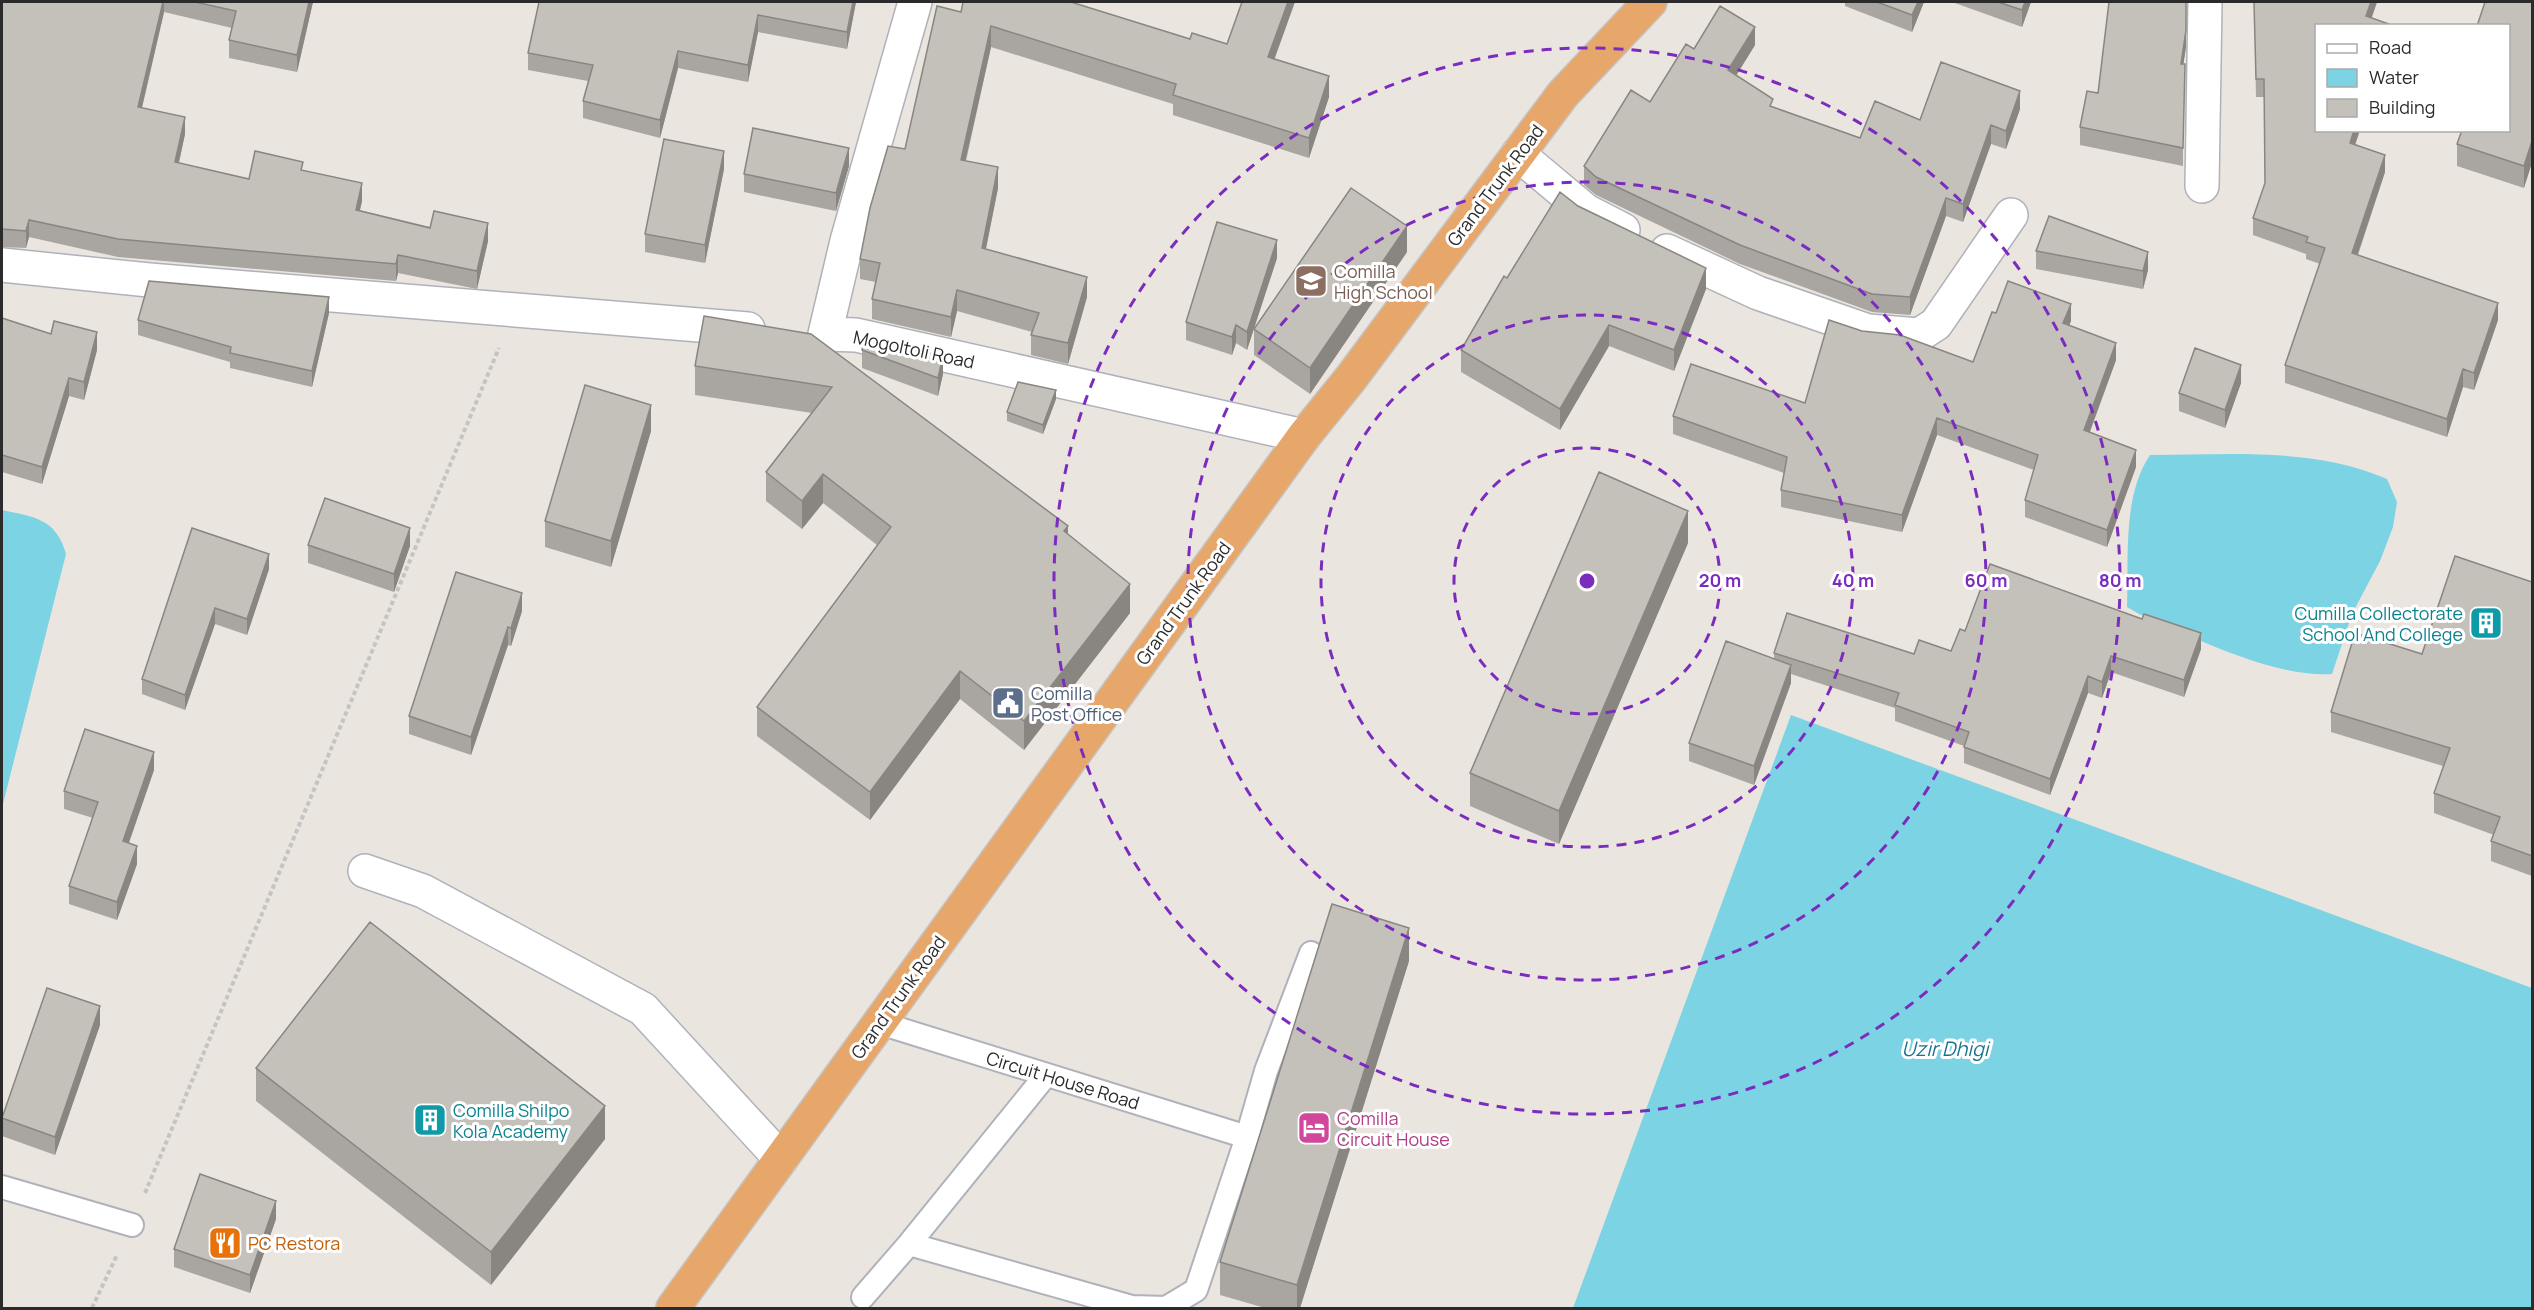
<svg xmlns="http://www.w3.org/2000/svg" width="2534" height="1310" font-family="Manrope,sans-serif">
<rect width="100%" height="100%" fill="#ebe5df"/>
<!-- water -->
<path fill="#7cd3e3" d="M2150,455C2229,455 2314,447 2387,479L2397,502L2393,527L2380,561L2352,614L2332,674C2274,678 2193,637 2139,614L2127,607C2129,558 2122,497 2150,455Z
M2,510C34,517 56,518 66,554L2,808Z
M1791,715L2532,988V1308H1573Z"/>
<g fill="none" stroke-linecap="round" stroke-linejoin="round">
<defs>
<path id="service" d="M880,1023L1247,1137
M2,1187L132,1225
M909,1244L1132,1307L1166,1308L1196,1290L1247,1137L1266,1071L1311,953
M863,1297L909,1244L1046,1075"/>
<path id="pedestrian" d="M365,871L423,891L643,1009L781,1159"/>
<path id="minor" d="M915,2L847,241L825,334L856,335L1304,436
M1518,154L1586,211L1623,230
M2202,186L2205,2
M1667,251L1758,293L1868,331L1919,335L1936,324L2011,215
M2,265L149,280L748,329"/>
<path id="trunk" d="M673,1308L1304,436L1351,378L1563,94L1650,2"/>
</defs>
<!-- service casing -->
<use href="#service" stroke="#afb2ba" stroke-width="26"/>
<!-- pedestrian casing -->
<use href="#pedestrian" stroke="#afb2ba" stroke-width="36"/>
<!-- minor casing -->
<use href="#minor" stroke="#afb2ba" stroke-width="36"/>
<!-- trunk casing -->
<use href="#trunk" stroke="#c4c4c4" stroke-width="36"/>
<!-- path -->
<path stroke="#c4c4c4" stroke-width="4" stroke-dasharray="4.5 3" stroke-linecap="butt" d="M145,1193L499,348
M92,1308L117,1255"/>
<!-- service -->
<use href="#service" stroke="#fff" stroke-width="22"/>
<!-- pedestrian -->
<use href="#pedestrian" stroke="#fff" stroke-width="33"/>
<!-- minor -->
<use href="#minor" stroke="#fff" stroke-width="33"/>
<!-- trunk -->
<use href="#trunk" stroke="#e8a76a" stroke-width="33"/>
</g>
<!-- wall -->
<path fill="#a9a5a0" d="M2,2H313L297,72L229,58V40L232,28L164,12L142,108L185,134L179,163L249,179L303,170L362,201L360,210L488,241L477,289L398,273L396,281L118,257L29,237L26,248L2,247Z
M539,2H856L847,49L758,32L748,82L678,68L660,138L583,118V101L588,81L528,70V53Z
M1845,2H1924L1912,32L1845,6Z
M1952,2H2031L2022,27Z
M2186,2V47L2183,64V166L2080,145V127L2098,93Z
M2254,2H2377L2371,18L2316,130H2360L2355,145L2385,172L2358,255L2498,320L2474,390L2463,387L2447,437L2285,383V365L2320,264L2306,259V254L2253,235V218L2265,183L2264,97H2256Z
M2532,2L2524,188L2457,166V144Z
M961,12L1227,44L1275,59L1329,97L1309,158L1173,115V104L991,47L966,161L998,188L986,249L1087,297L1068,364L1031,355V335L1032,332L957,311L951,337L872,319V299L876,282L860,279V259Z
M1755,45L1736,75L1773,107L1860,138L1920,120L2020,109L2006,149L1991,144L1963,222L1946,216L1910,315L1872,312L1740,264L1596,195L1584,185V166L1650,102L1694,49Z
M849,166L836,211L744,192V174Z
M724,169L705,263L645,252V234Z
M1578,206L1706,289L1674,371L1609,346L1560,430L1461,372V350L1507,278Z
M2036,251L2148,270L2143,289L2036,269Z
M1407,252L1310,394L1254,355V329Z
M1277,258L1247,350L1236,343L1232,355L1186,340V322Z
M329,313L312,387L230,368V362L138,335V320Z
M1996,313L2071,321L2069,325L2116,360L2090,432L2136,467L2107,547L2025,517V500L2034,470L1937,435L1902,532L1781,507V490L1784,473L1673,434V416L1805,403L1862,331L1973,362Z
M2,318L97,350L84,400L69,396L42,484L2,472Z
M811,334L1068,534L1130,613L1024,750L960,699L870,820L757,736V707L877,545L823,503L802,529L766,501V472L812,413L695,395V366Z
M862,350L943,374L938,396L862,368Z
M2241,383L2225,428L2179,411V393Z
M1056,399L1043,434L1007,421V412Z
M651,431L611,567L545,547V521Z
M192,528L269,569L247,635L215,624L185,710L142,694V679Z
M1688,543L1559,844L1470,806V773Z
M308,545L410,546L394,592L308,563Z
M2532,582V876L2491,861V841L2494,835L2434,813V793L2443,766L2331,732V712Z
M522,611L511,646L508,645L471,755L409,734V716Z
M1965,631L2201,649L2184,697L2111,672L2102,698L2088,693L2050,795L1964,763V746L1895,721V708L1791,674V683L1754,785L1689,761V743L1774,659V653L1914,654L1951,651Z
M154,770L129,843L137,864L117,920L69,904V886L93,818L64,809V791Z
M1409,961L1300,1308H1265L1220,1295V1262Z
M100,1025L55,1155L2,1136V1118Z
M256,1068L605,1139L491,1285L256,1101Z
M276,1219L250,1293L174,1267V1249Z"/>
<!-- shaded-wall -->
<path fill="#898682" d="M163,2H164V12L138,124V107Z
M309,2H313L297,72V55Z
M853,2H856L847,49V32Z
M1288,2H1295L1268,77V57Z
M1918,2H1924L1912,32V15Z
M2025,2H2031L2022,27V10Z
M2186,2V47L2181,81V64Z
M2371,2H2377L2369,26L2366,16Z
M758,15V32L748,82V65Z
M991,26V47L961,180V160Z
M1755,27V45L1728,89V70Z
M678,51V68L660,138V120Z
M1329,76V97L1309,158V138Z
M2020,91V109L2006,149V131Z
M185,117V134L175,179V162Z
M1991,125V144L1963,222V204Z
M2354,130H2360L2350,160V143Z
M2532,141V163L2524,188V166Z
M849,148V166L836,211V193Z
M724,151V169L705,263V245Z
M2385,155V172L2352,271V253Z
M998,167V188L982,268V248Z
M362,183V201L356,227V210Z
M1946,198V216L1910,315V297Z
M29,220V237L26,248V231Z
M488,223V241L477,289V271Z
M1407,226V252L1310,394V368Z
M2,229H3V246L2,247Z
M1277,240V258L1247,350V332Z
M2148,252V270L2143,289V271Z
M398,255V273L396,281V264Z
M1706,268V289L1674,371V350Z
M1087,277V297L1068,364V343Z
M957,290V311L951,337V317Z
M329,297V313L312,387V371Z
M2498,303V320L2474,390V373Z
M2071,304V321L2063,341V323Z
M1236,325V343L1232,355V337Z
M1609,325V346L1560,430V409Z
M97,332V350L84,400V382Z
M2116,343V360L2084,447V430Z
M943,356V374L938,396V378Z
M2241,365V383L2225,428V410Z
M2463,369V387L2447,437V419Z
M69,378V396L42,484V467Z
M1056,390V399L1043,434V425Z
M651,405V431L611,567V541Z
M1937,418V435L1902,532V515Z
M2136,450V467L2107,547V530Z
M823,474V503L802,529V501Z
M1688,511V543L1559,844V811Z
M1068,526V554L1064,531Z
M410,528V546L394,592V574Z
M269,554V569L247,635V619Z
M1130,584V613L1024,750V721Z
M522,593V611L511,646V628Z
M215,608V624L185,710V695Z
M508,627V645L471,755V737Z
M2201,633V649L2184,697V680Z
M2111,656V672L2102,698V682Z
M1791,665V683L1754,785V766Z
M960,671V699L870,820V792Z
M2088,676V693L2050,795V779Z
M154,752V770L123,859V841Z
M137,846V864L117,920V902Z
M1409,928V961L1300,1308H1297V1285Z
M100,1006V1025L55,1155V1137Z
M605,1106V1139L491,1285V1252Z
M276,1201V1219L250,1293V1275Z"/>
<!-- building -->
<path fill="#c4c0ba" stroke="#898682" stroke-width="1.5" d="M2,2H163L138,107L185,117L175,162L249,179L255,151L303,162L301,170L362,183L356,210L430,228L434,211L488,223L477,271L398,255L396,264L118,239L29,220L26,231L2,229Z
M195,2H309L297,55L229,40L236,11Z
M539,2H853L847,32L758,15L748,65L678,51L660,120L583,101L593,65L528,53Z
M963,2H1071L1190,39L1192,33L1227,44L1242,2H1288L1268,57L1329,76L1309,138L1173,95L1176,84L991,26L961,160L998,167L982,248L1087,277L1068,343L1031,335L1039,313L957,290L951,317L872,299L880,263L860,259L870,208L888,146L905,149L937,6L961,12Z
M1877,2H1918L1912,15Z
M1998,2H2025L2022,10Z
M2109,2H2186V30L2181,64H2185L2183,148L2080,127L2087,91L2098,93Z
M2254,2H2371L2366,16L2389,24V26H2316V130H2354L2350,143L2385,155L2352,253L2498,303L2474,373L2463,369L2447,419L2285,365L2325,248L2306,242L2308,237L2253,218L2265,183L2264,79H2256Z
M2485,2H2532V141L2524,166L2457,144L2462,130H2508V26H2477Z
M1720,6L1755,27L1728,70L1773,99L1770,106L1860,138L1875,101L1920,120L1941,62L2020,91L2006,131L1991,125L1963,204L1946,198L1910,297L1872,294L1740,245L1596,177L1584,166L1631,90L1650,102L1686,44L1694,49Z
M753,128L849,148L836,193L744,174Z
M664,139L724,151L705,245L645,234Z
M1351,188L1407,226L1310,368L1254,329Z
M1560,192L1578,206L1706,268L1674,350L1609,325L1560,409L1461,350L1504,276L1507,278Z
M2049,216L2148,252L2143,271L2036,251Z
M1217,222L1277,240L1247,332L1236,325L1232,337L1186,322Z
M149,281L329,297L312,371L230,353L231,347L138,320Z
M2008,281L2071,304L2063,323L2116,343L2084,430L2136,450L2107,530L2025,500L2038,455L1937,418L1902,515L1781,490L1787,457L1673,416L1691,364L1805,403L1829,320L1862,331L1900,335L1973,362L1992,312L1996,313Z
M704,316L811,334L1068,526L1064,531L1130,584L1024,721L960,671L870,792L757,707L891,527L823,474L802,501L766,472L832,387L695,366Z
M2,318L51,334L54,321L97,332L84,382L69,378L42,467L2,455Z
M864,338L943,356L938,378L862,350Z
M2195,348L2241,365L2225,410L2179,393Z
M1018,382L1056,390L1043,425L1007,412Z
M585,385L651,405L611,541L545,521Z
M1599,472L1688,511L1559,811L1470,773Z
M325,498L410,528L394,574L308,545Z
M192,528L269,554L247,619L215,608L185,695L142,679Z
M2455,556L2532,582V856L2491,841L2500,817L2434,793L2450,748L2331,712L2355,633L2422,654Z
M1990,564L2142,619L2144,614L2201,633L2184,680L2111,656L2102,682L2088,676L2050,779L1964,747L1969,732L1895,705L1899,693L1774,653L1787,613L1914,654L1919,640L1951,651L1960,629L1965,631Z
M456,572L522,593L511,628L508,627L471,737L409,716Z
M1726,641L1791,665L1754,766L1689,743Z
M85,729L154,752L123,841L137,846L117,902L69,886L98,802L64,791Z
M1332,904L1409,928L1297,1285L1220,1262Z
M370,922L605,1106L491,1252L256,1068Z
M47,988L100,1006L55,1137L2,1118Z
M200,1174L276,1201L250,1275L174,1249Z"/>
<!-- distance rings -->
<g fill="none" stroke="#7b2cbf" stroke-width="3" stroke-dasharray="10 8">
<circle cx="1587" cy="581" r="133"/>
<circle cx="1587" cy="581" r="266"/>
<circle cx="1587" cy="581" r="399"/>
<circle cx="1587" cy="581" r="533"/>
</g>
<!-- icons -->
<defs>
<symbol id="school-square" viewBox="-11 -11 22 22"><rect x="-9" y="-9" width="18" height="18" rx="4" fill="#8d6e63" stroke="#fff"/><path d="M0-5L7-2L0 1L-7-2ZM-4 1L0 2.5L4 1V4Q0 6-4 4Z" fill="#fff"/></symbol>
<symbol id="building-square" viewBox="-11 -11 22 22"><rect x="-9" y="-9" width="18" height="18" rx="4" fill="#0f9aa8" stroke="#fff"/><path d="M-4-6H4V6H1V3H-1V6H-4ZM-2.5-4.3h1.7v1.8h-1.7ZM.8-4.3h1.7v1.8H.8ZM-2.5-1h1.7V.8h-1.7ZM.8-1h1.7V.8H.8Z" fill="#fff"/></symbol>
<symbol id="civic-square" viewBox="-11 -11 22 22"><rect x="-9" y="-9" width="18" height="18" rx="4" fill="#5c6f8a" stroke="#fff"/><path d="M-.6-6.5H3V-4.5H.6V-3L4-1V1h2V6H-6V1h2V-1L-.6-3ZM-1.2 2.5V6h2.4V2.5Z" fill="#fff"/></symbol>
<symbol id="hotel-square" viewBox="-11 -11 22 22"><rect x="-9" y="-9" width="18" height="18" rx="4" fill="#d1479c" stroke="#fff"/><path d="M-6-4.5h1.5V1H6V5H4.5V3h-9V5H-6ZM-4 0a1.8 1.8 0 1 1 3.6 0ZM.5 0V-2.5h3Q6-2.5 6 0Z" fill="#fff"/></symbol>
<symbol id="restaurant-square" viewBox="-11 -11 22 22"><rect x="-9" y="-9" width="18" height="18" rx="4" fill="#e8710a" stroke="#fff"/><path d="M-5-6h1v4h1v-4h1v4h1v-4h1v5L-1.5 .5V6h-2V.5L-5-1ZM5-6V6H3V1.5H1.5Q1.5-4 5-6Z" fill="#fff"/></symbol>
</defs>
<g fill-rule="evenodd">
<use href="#school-square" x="1292" y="262" width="38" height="38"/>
<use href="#building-square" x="2467" y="604" width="38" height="38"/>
<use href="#civic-square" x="989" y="684" width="38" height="38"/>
<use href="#building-square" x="411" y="1101" width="38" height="38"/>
<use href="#hotel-square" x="1295" y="1109" width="38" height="38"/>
<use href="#restaurant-square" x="206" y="1224" width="38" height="38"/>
</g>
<g text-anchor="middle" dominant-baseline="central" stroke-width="6" stroke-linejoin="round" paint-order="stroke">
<!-- street labels -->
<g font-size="18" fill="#2b2b2b" stroke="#fff">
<text transform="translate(1495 185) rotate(-53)">Grand Trunk Road</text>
<text transform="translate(914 349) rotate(12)">Mogoltoli Road</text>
<text transform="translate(1183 603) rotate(-54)">Grand Trunk Road</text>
<text transform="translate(898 997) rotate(-54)">Grand Trunk Road</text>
<text transform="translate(1063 1080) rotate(17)">Circuit House Road</text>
</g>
<!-- education labels -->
<g font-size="18" fill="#785e54" stroke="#fff" text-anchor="start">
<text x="1334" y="271">Comilla<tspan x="1334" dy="21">High School</tspan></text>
</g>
<!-- culture labels -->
<g font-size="18" fill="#0d838f" stroke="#fff" text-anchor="end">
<text x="2463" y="613">Cumilla Collectorate<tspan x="2463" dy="21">School And College</tspan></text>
<text x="453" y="1110" text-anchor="start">Comilla Shilpo<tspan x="453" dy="21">Kola Academy</tspan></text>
</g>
<!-- service labels -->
<g font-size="18" fill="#4e5e75" stroke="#fff" text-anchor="start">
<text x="1031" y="693">Comilla<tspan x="1031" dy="21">Post Office</tspan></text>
</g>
<!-- hotel labels -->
<g font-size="18" fill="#b23c85" stroke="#fff" text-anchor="start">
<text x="1337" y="1118">Comilla<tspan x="1337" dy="21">Circuit House</tspan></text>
</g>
<!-- food labels -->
<g font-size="18" fill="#c56008" stroke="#fff" text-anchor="start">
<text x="248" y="1243">PC Restora</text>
</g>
<!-- water labels -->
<g font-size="20" font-style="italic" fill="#1b748f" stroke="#fff">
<text x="1945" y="1048">Uzir Dhigi</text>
</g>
</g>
<circle cx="1587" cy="581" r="9" fill="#7b2cbf" stroke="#fff" stroke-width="3"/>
<g font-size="18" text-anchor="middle" font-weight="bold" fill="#7b2cbf" stroke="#fff" stroke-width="6" stroke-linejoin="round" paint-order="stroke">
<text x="1720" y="587">20 m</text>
<text x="1853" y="587">40 m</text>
<text x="1986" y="587">60 m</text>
<text x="2120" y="587">80 m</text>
</g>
<!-- border -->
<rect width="2534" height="1310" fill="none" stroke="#2b2b2b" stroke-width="6"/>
<!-- legend -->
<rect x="2315" y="24" width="195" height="108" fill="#ffffff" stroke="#aaaaaa" stroke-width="1.5"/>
<rect x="2327" y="44" width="30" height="9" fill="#ffffff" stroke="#aaaaaa" stroke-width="1.5"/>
<text x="2369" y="54" font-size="18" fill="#2b2b2b">Road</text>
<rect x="2327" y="69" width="30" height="18" fill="#7cd3e3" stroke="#aaaaaa" stroke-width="1.5"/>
<text x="2369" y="84" font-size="18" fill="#2b2b2b">Water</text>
<rect x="2327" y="99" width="30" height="18" fill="#c4c0ba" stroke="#aaaaaa" stroke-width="1.5"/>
<text x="2369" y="114" font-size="18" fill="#2b2b2b">Building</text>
</svg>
